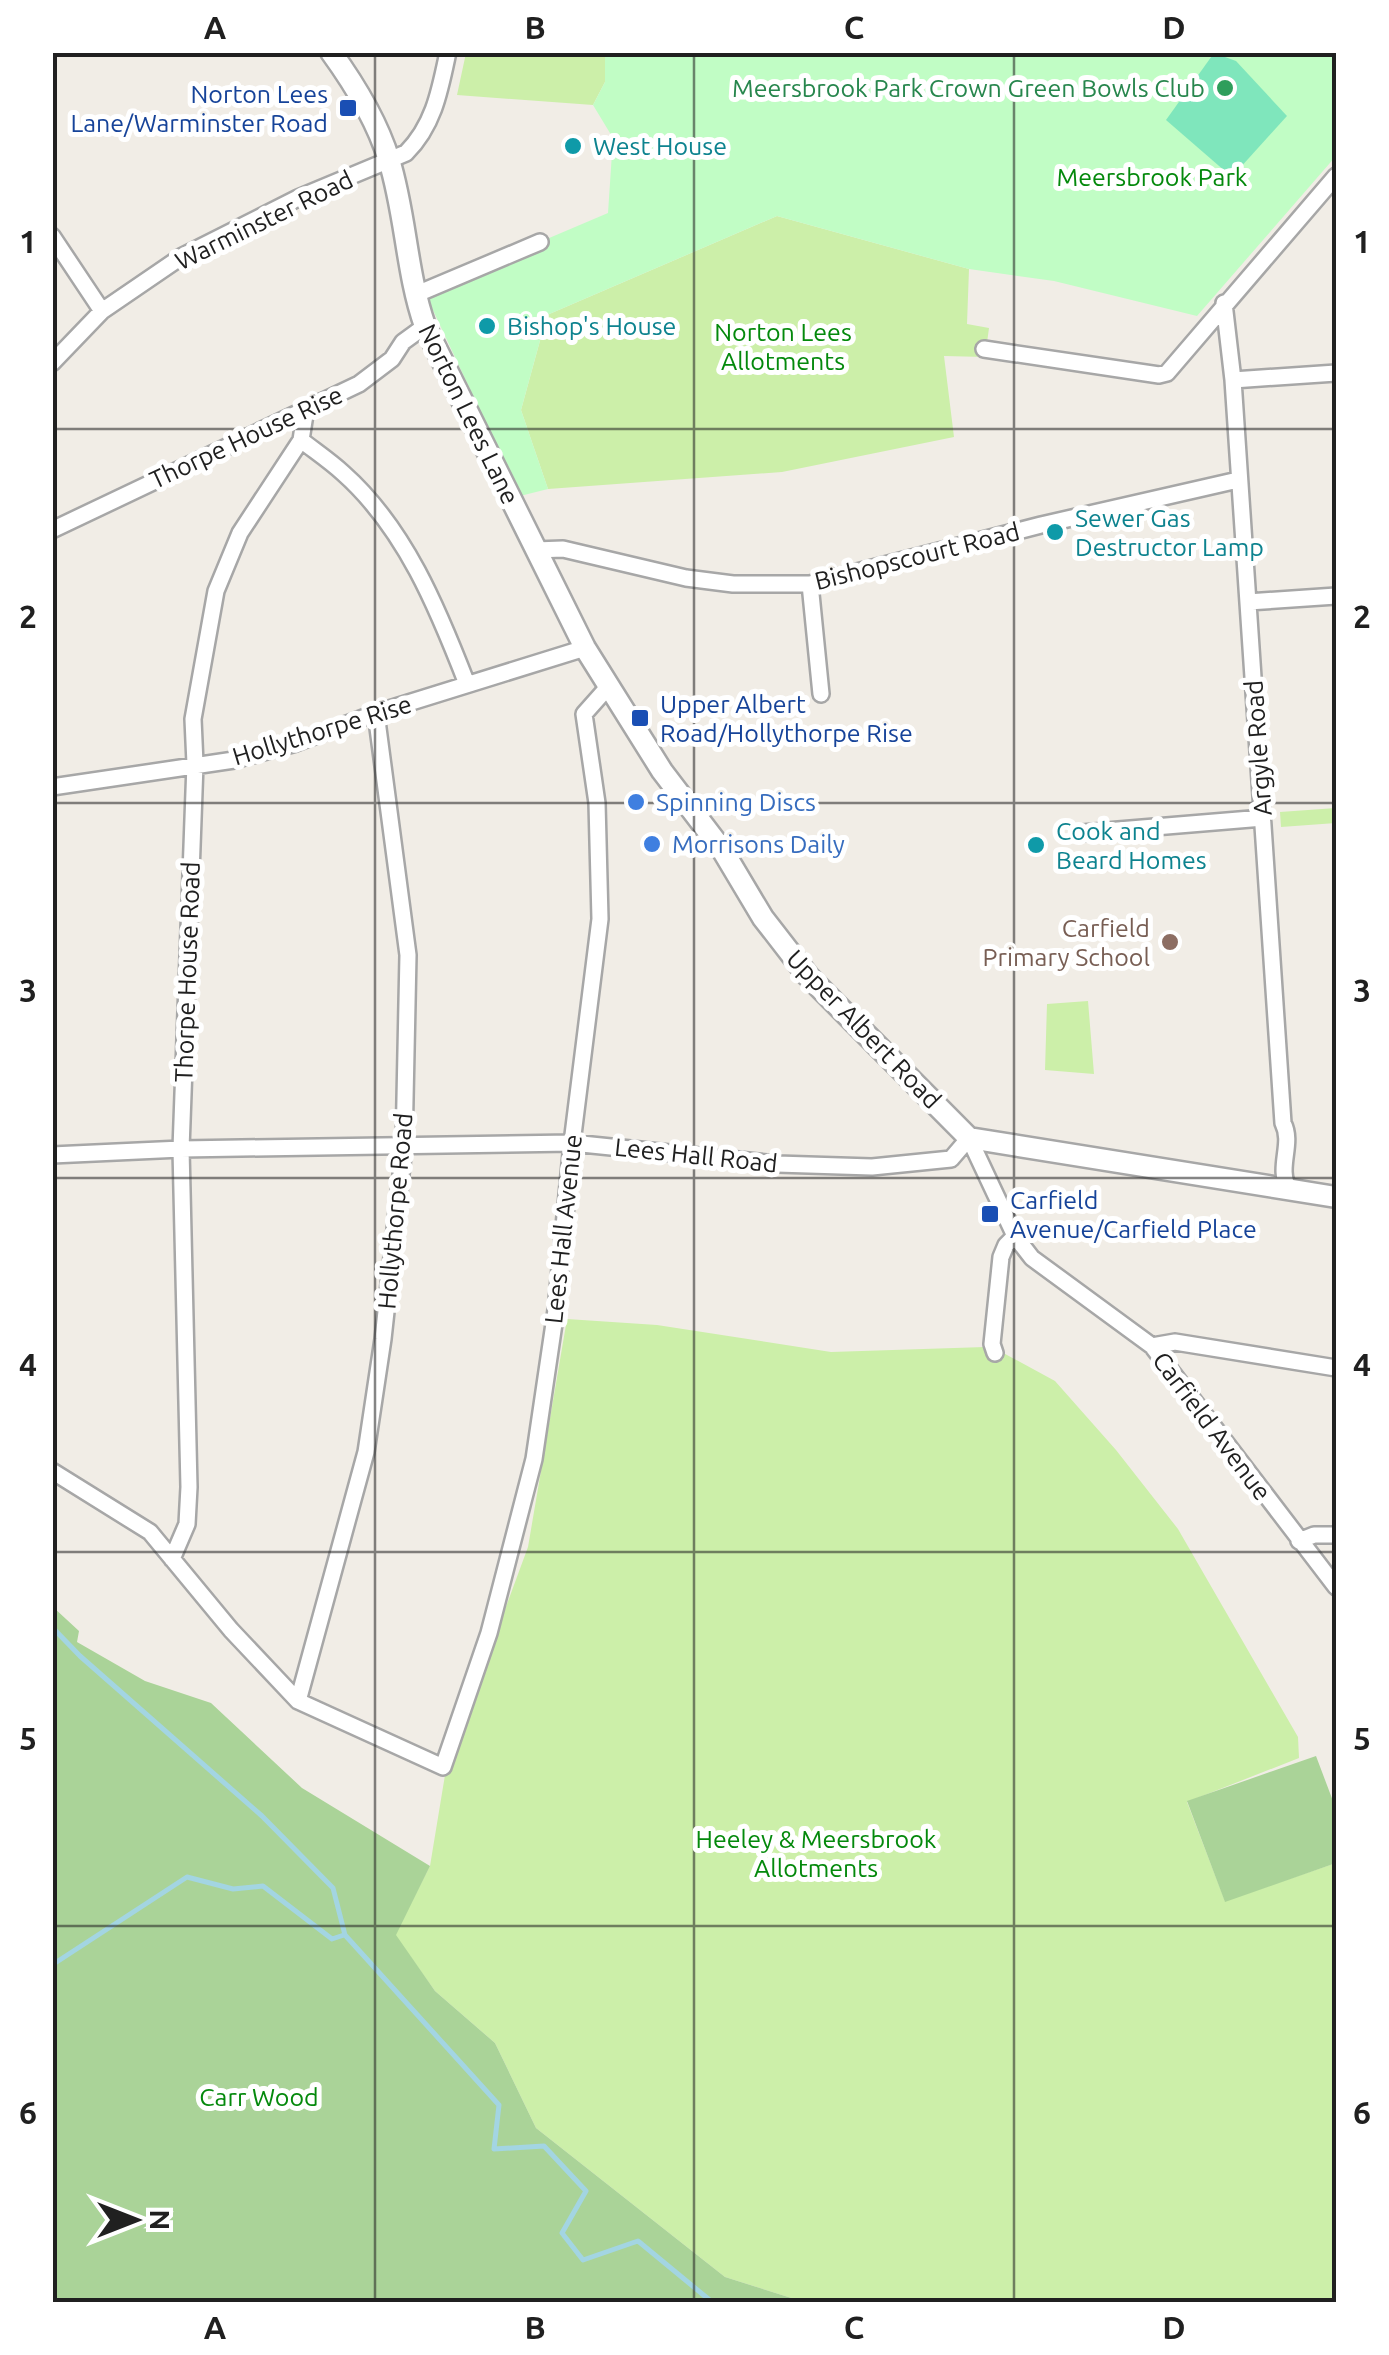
<svg xmlns="http://www.w3.org/2000/svg" width="1389" height="2355" font-family="Ubuntu,sans-serif">
<rect width="100%" height="100%" fill="#f1ede6"/>
<!-- grass -->
<path fill="#ccefa9" d="M466,53H605V82L593,105L457,95Z
M777,216L969,269L967,324L989,328L985,357L944,356L954,437L782,472L548,489L521,410L547,315Z
M1336,808V823L1281,827L1280,812Z
M1088,1001L1094,1074L1045,1070L1047,1004Z
M567,1319L657,1325L831,1352L985,1347L996,1349L1055,1381L1116,1450L1178,1529L1298,1737L1299,1758L1187,1802L1225,1901L1336,1863V2302H804L725,2277L536,2128L495,2043L435,1991L395,1935L430,1866L446,1769L528,1547Z"/>
<!-- forest -->
<path fill="#aad398" d="M53,1607L79,1631L77,1642L145,1681L211,1703L302,1788L430,1866L396,1935L435,1991L495,2043L536,2128L725,2277L804,2302H53Z
M1316,1756L1336,1809V1863L1225,1902L1187,1801Z"/>
<!-- park -->
<path fill="#c1fdc5" d="M605,53H1336V156L1197,316L1054,281L969,269L777,216L547,315L521,410L548,489L520,496L424,291L608,213L613,138L593,105L605,82Z"/>
<!-- pitch -->
<path fill="#7fe6bc" d="M1214,53L1236,61L1287,116L1239,169L1226,172L1166,120Z"/>
<g fill="none" stroke-linecap="round" stroke-linejoin="round">
<!-- stream -->
<path stroke="#a3d5e2" stroke-width="5" d="M605,54L609,52
M52,1627L80,1656L262,1816L333,1888L345,1935L499,2105L494,2149L544,2146L586,2191L562,2233L583,2260L638,2241L712,2302
M52,1965L187,1877L233,1889L263,1886L332,1939L344,1935"/>
<defs>
<path id="minor" d="M52,236L102,311
M414,291H424L540,242
M1224,303L1233,380L1283,1123C1294,1144 1276,1168 1289,1189
M984,349L1159,375L1167,373L1336,176
M52,363L102,311L181,257L298,198L406,153C434,125 440,90 448,52
M1233,380L1336,373
M301,440C315,451 330,461 343,473C405,528 438,609 467,684
M52,530L359,384L392,359L403,342L425,326
M535,550L563,549L686,578L733,584H810L1041,525L1238,480
M810,584L821,694
M1248,602L1336,596
M52,787L234,760L296,743L376,713L585,648
M1082,833L1263,818
M969,1138L1015,1236L1032,1258L1152,1346L1336,1587
M52,1155L181,1149L572,1143L777,1164L872,1167L951,1159L969,1138
M1152,1346L1175,1342L1336,1368
M995,1353L992,1344L1001,1257L1006,1245L1015,1236
M52,1471L150,1532L231,1630L298,1701L443,1767L489,1633L534,1459L556,1310L572,1143L600,919L597,803L584,714L608,687
M1299,1541L1314,1535H1336
M172,1559L187,1524L189,1487L181,1149L195,764L193,719L216,591L240,533L301,440L306,408
M298,1701L366,1452L383,1339L404,1147L408,955L376,713"/>
<path id="tertiary" d="M331,52C355,85 377,121 389,160C406,214 406,272 425,326L585,648L662,771L723,851L763,918L808,976L969,1138L1336,1197"/>
</defs>
<!-- minor casing -->
<use href="#minor" stroke="#a7a7a7" stroke-width="20"/>
<!-- tertiary casing -->
<use href="#tertiary" stroke="#a7a7a7" stroke-width="25"/>
<!-- minor -->
<use href="#minor" stroke="#fff" stroke-width="15"/>
<!-- tertiary -->
<use href="#tertiary" stroke="#fff" stroke-width="20"/>
</g>
<!-- grid -->
<path fill="none" stroke="#202020" stroke-width="2.5" stroke-opacity="0.55" d="M375,52V2302M694,52V2302M1014,52V2302M52,429H1336M52,803H1336M52,1178H1336M52,1552H1336M52,1926H1336"/>
<!-- markers -->
<circle fill="#2e9e5b" stroke="#fff" stroke-width="4" cx="1225" cy="88" r="10"/>
<g fill="#1a4fb4" stroke="#fff" stroke-width="4">
<rect x="338" y="98" width="20" height="20" rx="5"/>
<rect x="630" y="708" width="20" height="20" rx="5"/>
<rect x="980" y="1204" width="20" height="20" rx="5"/>
</g>
<g fill="#0f9aa8" stroke="#fff" stroke-width="4">
<circle cx="573" cy="146" r="10"/>
<circle cx="487" cy="326" r="10"/>
<circle cx="1055" cy="532" r="10"/>
<circle cx="1036" cy="845" r="10"/>
</g>
<g fill="#3f7fe0" stroke="#fff" stroke-width="4">
<circle cx="636" cy="802" r="10"/>
<circle cx="652" cy="844" r="10"/>
</g>
<circle fill="#8d6e63" stroke="#fff" stroke-width="4" cx="1170" cy="942" r="10"/>
<g text-anchor="middle" dominant-baseline="central" stroke-width="10" stroke-linejoin="round" paint-order="stroke">
<!-- leisure labels -->
<g font-size="25" fill="#27864d" stroke="#fff" text-anchor="end">
<text x="1205" y="88">Meersbrook Park Crown Green Bowls Club</text>
</g>
<!-- transit labels -->
<g font-size="25" fill="#164399" stroke="#fff" text-anchor="start">
<text x="328" y="94" text-anchor="end">Norton Lees<tspan x="328" dy="29">Lane/Warminster Road</tspan></text>
<text x="660" y="704">Upper Albert<tspan x="660" dy="29">Road/Hollythorpe Rise</tspan></text>
<text x="1010" y="1200">Carfield<tspan x="1010" dy="29">Avenue/Carfield Place</tspan></text>
</g>
<!-- culture labels -->
<g font-size="25" fill="#0d838f" stroke="#fff" text-anchor="start">
<text x="593" y="146">West House</text>
<text x="507" y="326">Bishop's House</text>
<text x="1075" y="518">Sewer Gas<tspan x="1075" dy="29">Destructor Lamp</tspan></text>
<text x="1056" y="831">Cook and<tspan x="1056" dy="29">Beard Homes</tspan></text>
</g>
<!-- park labels -->
<g font-size="25" fill="#04890c" stroke="#fff">
<text x="1152" y="177">Meersbrook Park</text>
<text x="783" y="332">Norton Lees<tspan x="783" dy="29">Allotments</tspan></text>
<text x="816" y="1839">Heeley &amp; Meersbrook<tspan x="816" dy="29">Allotments</tspan></text>
<text x="259" y="2097">Carr Wood</text>
</g>
<!-- street labels -->
<g font-size="25" fill="#202020" stroke="#fff">
<text transform="translate(264 220) rotate(-26)">Warminster Road</text>
<text transform="translate(469 414) rotate(64)">Norton Lees Lane</text>
<text transform="translate(246 437) rotate(-25)">Thorpe House Rise</text>
<text transform="translate(917 556) rotate(-14)">Bishopscourt Road</text>
<text transform="translate(322 730) rotate(-17)">Hollythorpe Rise</text>
<text transform="translate(1258 748) rotate(-94)">Argyle Road</text>
<text transform="translate(187 972) rotate(-88)">Thorpe House Road</text>
<text transform="translate(864 1029) rotate(46)">Upper Albert Road</text>
<text transform="translate(696 1155) rotate(6)">Lees Hall Road</text>
<text transform="translate(395 1211) rotate(-85)">Hollythorpe Road</text>
<text transform="translate(563 1229) rotate(-84)">Lees Hall Avenue</text>
<text transform="translate(1212 1426) rotate(53)">Carfield Avenue</text>
</g>
<!-- shop labels -->
<g font-size="25" fill="#366cbe" stroke="#fff" text-anchor="start">
<text x="656" y="802">Spinning Discs</text>
<text x="672" y="844">Morrisons Daily</text>
</g>
<!-- education labels -->
<g font-size="25" fill="#785e54" stroke="#fff" text-anchor="end">
<text x="1150" y="928">Carfield<tspan x="1150" dy="29">Primary School</tspan></text>
</g>
</g>
<!-- border -->
<rect width="1389" height="2355" fill="none" stroke="#ffffff" stroke-width="110"/>
<!-- north arrow -->
<g transform="translate(135 2220) rotate(90)" stroke="#ffffff" stroke-width="8" paint-order="stroke">
<path d="M0-8L18 38L0 25L-18 38Z" fill="#202020"/>
<text y="-15" font-size="28" font-weight="bold" text-anchor="middle" fill="#202020">N</text>
</g>
<rect x="55" y="55" width="1279" height="2245" fill="none" stroke="#202020" stroke-width="4"/>
<g font-size="32" text-anchor="middle" font-weight="bold" fill="#202020">
<text x="215" y="39">A</text>
<text x="535" y="39">B</text>
<text x="854" y="39">C</text>
<text x="1174" y="39">D</text>
<text x="28" y="253">1</text>
<text x="1362" y="253">1</text>
<text x="28" y="628">2</text>
<text x="1362" y="628">2</text>
<text x="28" y="1002">3</text>
<text x="1362" y="1002">3</text>
<text x="28" y="1376">4</text>
<text x="1362" y="1376">4</text>
<text x="28" y="1750">5</text>
<text x="1362" y="1750">5</text>
<text x="28" y="2124">6</text>
<text x="1362" y="2124">6</text>
<text x="215" y="2339">A</text>
<text x="535" y="2339">B</text>
<text x="854" y="2339">C</text>
<text x="1174" y="2339">D</text>
</g>
</svg>
